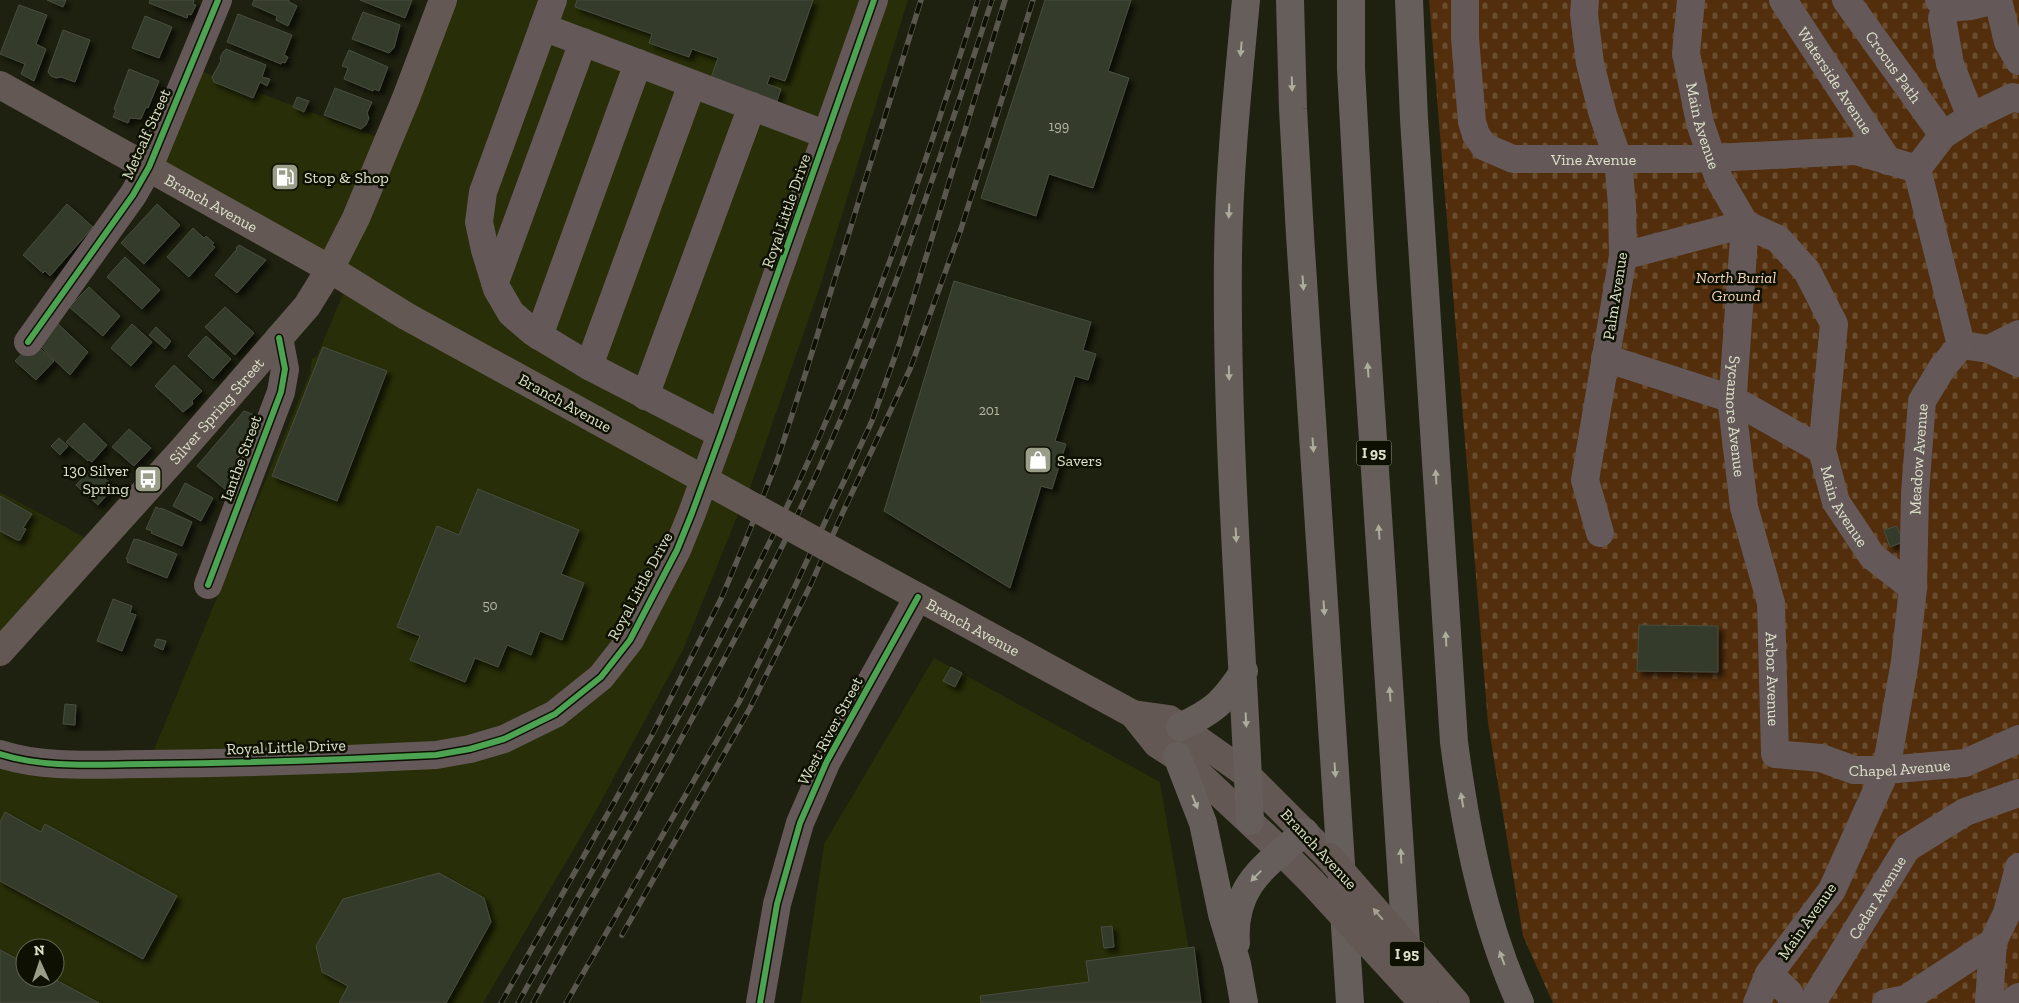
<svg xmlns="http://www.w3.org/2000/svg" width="2019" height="1003" font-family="'Zilla Slab',serif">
<defs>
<pattern id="cemetery-stones" width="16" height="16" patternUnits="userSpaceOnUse" patternTransform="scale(1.25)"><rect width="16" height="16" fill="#522e0c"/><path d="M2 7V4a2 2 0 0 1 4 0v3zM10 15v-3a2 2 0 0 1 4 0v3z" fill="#6a4c2e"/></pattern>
<filter id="shadow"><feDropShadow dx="4.5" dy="4.5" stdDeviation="2.5" flood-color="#0009"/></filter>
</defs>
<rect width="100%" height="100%" fill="#1e210f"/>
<!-- built -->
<path fill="#282e07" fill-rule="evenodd" d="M445,0H908L821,283L747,497L741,507L683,650L592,818L483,1003H0V759L146,769L310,373L312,359L317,356L347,284L155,176L198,70L385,140ZM25,948H55V978H25Z
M0,492L97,544L0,660Z
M934,658L1160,782L1198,1003H801L824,844Z"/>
<!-- cemetery -->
<path fill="url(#cemetery-stones)" d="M1429,0H2019V1003H1553L1523,936L1488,723Z"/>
<!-- building -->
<path fill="#343b2b" stroke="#484d3e" filter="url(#shadow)" d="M47,0H66L63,7Z
M150,0H194L193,4L196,5L191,15L188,14L187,18L149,3Z
M254,0H289V2L297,6L288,26L276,20L277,16L252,5Z
M360,0H412L405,18Z
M577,0H813L785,81L770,76L767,84L781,89L777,101L711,78L718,58L692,49L689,57L649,43L652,34L575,7Z
M1045,0H1131L1108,71L1129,78L1093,188L1049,174L1036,216L981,198Z
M19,5L47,15L36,44L46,49L34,81L21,74L25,64L0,54Z
M363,12L400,25L394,48L389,53L352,39Z
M238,14L292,35L284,55L288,57L285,63L282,62L281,64L227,42Z
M145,16L172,27L159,58L132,48Z
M63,30L90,40L75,82L61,77L56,78L51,76L48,72Z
M226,49L266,65L262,77L270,79L267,86L260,82L253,98L214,82L212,77L221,61L220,58L223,52Z
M349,50L388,67L379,91L374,89L373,91L344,79L348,68L342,66Z
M129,69L159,81L148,108L146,107L141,119L130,118L128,123L113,117L116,110L114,109Z
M335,88L372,102L367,113L369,118L366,125L361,129L324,115Z
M297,97L309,101L304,112L293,107Z
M67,204L93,227L50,276L45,271L43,273L23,255Z
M157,204L180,225L144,264L121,243Z
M193,228L204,238L206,236L214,243L212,245L215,247L189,277L167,257Z
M239,245L266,260L237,293L215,275L237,249L236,248Z
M125,257L160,290L142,309L107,277Z
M1757,274L1767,275V281L1757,280Z
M954,281L1091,322L1083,350L1096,354L1088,380L1075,376L1055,441L1066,444L1052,489L1041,486L1010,588L884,511Z
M89,287L120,316L103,336L69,307Z
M225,307L254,333L235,355L205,327Z
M55,321L88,352L70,375L36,342Z
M132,324L152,342L131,366L111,348Z
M156,327L171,341L165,349L149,335Z
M206,336L231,359L213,379L188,356Z
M33,342L54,361L36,380L15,361Z
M323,347L387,371L337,501L272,476Z
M174,365L202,391L192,401L193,404L183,412L155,386Z
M244,411L255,415L226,490L197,466Z
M84,423L107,445L92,462L89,460L88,461L66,442Z
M129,429L151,448L134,466L112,447Z
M59,438L68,446L60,455L51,446Z
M93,467L114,487L98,505L76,485Z
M185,483L213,498L201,521L173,506Z
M478,489L579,530L561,574L584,583L562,640L540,631L531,655L507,645L498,667L475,658L465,682L410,660L420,636L397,627L437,526L459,535Z
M0,496L32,514L23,528L26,529L20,540H17L0,531Z
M156,507L160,509L161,508L192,522L182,546L151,533L152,531L146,529Z
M1897,526L1903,542L1890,547L1884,530Z
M134,539L136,540L137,539L177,554L167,578L127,562L128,559H126Z
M113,599L132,606L130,613L136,615L122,651L97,641Z
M1639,625L1718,626V672L1637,671Z
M157,639L166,641L163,650L154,646Z
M951,667L962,673L955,687L943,681Z
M65,704L76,705L75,725L63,724Z
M5,812L41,832L45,824L177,896L143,959L0,881V822Z
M439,873L484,898L491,922L446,1003H339L348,986L322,972L316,946L343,899Z
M1112,926L1114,947L1104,948L1101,927Z
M1194,947L1201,1003H981L980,996L1089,982L1086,961Z
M0,950L25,963V978H52L99,1003H0Z"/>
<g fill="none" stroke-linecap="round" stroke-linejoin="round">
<!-- minor -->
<g stroke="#645858" stroke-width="28">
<path d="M553,0L483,192L479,222L485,250L497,289L511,313L533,332L589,366L721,434"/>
<path id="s1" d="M1465,0V38L1472,122L1476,135L1485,147L1513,159H1690L1856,151L1917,169L1943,135L1971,117L2013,97L2019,99"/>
<path d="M1585,0L1584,14L1590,63L1603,115L1618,159L1622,205L1623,256L1585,480L1600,533"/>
<path id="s2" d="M1691,0L1686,53L1700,123L1719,179L1745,224L1778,239L1807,271L1834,324L1822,450L1836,502L1872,556L1913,588L1905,661L1886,770L1832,890L1769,974L1757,1003"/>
<path id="s3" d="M1783,0L1888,161"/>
<path id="s4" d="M1846,0L1943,135"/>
<path d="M1939,0L1947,8L1971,6L1996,0"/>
<path d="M1998,0L2008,42L2019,61"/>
<path d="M1947,8L1942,18L1950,64L1971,117"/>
<path d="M543,27L827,135"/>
<path id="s5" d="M1623,256L1745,224L1732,406L1744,507L1771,603L1775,754L1821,758L1854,770H1886L1965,763L2019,739"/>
<path d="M495,282L583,42"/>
<path d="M539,336L638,63"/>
<path d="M28,342L133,195L149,167L218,0"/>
<path d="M1961,345L1989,349L2019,334"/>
<path d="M1989,349L2019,363"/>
<path d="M1605,358L1732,399L1822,450"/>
<path d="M589,366L692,84"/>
<path d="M645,396L752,106"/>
<path d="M208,585L281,392L285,369L279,338"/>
<path id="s6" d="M1913,588L1915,493L1922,401L1942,368L1961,345L1917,169"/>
<path d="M0,754C47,769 98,764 147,764C244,763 340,760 436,755L470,749L504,739L555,714L601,677L630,640L677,550L692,513L721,434L874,0"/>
<path d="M1769,974L1789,993L1794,1003"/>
<path d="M760,1003L777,904L800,823L827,761L918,597"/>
<path id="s7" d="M1812,1003L1907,848L1965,812L2019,793"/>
<path d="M1886,1003L1906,999L1993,942"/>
<path d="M1989,1003L1993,942L2007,913L2019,867"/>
<path d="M2010,1003L2019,997"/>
</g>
<!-- major -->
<g stroke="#645854" stroke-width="28">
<path id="s8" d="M0,85L330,269L406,316L596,420"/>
<path id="s9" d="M852,561L1133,714L1169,719L1245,773L1329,857"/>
<path id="s10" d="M0,652L183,449L307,306L330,269L356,218L406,98L443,0"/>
<path d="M1133,714L1157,744L1188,764L1282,852L1312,882"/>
</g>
<!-- highway -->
<path stroke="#665e5a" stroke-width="28" d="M1246,0C1238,85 1229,170 1228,256C1226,444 1242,633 1250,821
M1290,0L1293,109L1300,235L1350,1003
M1351,0V69L1362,272L1407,959
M1409,0L1414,119L1454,742C1466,832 1483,920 1520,1003
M1180,727C1214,711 1223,703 1244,671
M1177,756L1203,823L1222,914L1237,964L1244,1003
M1236,943C1232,885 1266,865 1305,832"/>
<defs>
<path id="rail" d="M622,935L750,708L811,584L843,512L910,369L961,229L1033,0
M501,1003L652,735L721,599L745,542L777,461L805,375L921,0
M518,1003C612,835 710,668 793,494C869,335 924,168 978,0
M533,1003C626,836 723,672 805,499C881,338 937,170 992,0
M566,1003L739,702L771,638L872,421L899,345L1005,0"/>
</defs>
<!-- rail casing -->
<use href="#rail" stroke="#5a574f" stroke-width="5.5"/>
<!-- rail -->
<use href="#rail" stroke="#0e1102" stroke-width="4" stroke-dasharray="11" stroke-linecap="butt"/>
<!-- major-bridge -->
<path stroke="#645854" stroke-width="28" d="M596,420L852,561
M1329,857L1456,1003
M1312,882L1423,1003"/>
<defs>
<path id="cycleway" d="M28,342L133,195L149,167L218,0
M208,585L281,392L285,369L279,338
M0,754C47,769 98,764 147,764C244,763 340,760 436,755L470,749L504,739L555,714L601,677L630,640L677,550L692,513L721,434L874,0
M760,1003L777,904L800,823L827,761L918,597"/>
</defs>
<!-- cycleway casing -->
<use href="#cycleway" stroke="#0e1102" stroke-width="9"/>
<!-- cycleway -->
<use href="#cycleway" stroke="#4ca352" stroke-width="6"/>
</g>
<!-- one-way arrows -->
<defs><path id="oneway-solid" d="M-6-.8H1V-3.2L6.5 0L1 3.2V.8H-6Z" transform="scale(1.25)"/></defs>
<g fill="#adad9d">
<use href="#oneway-solid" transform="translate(1241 49) rotate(95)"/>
<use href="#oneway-solid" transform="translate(1292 84) rotate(88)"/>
<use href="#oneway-solid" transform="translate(1229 211) rotate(92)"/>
<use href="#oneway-solid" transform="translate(1303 283) rotate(86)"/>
<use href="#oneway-solid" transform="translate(1368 370) rotate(-94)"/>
<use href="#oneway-solid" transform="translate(1229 373) rotate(89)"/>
<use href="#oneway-solid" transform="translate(1313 445) rotate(86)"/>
<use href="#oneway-solid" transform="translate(1436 477) rotate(-93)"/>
<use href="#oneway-solid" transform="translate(1379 532) rotate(-94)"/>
<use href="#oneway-solid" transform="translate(1236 535) rotate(87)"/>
<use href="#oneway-solid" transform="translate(1324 608) rotate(86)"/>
<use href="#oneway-solid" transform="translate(1446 639) rotate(-93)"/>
<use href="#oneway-solid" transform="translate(1390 694) rotate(-94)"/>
<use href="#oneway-solid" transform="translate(1246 720) rotate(87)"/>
<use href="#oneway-solid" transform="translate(1335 770) rotate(86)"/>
<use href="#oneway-solid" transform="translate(1462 800) rotate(-100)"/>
<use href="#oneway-solid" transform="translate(1195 802) rotate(68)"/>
<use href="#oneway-solid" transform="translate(1401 856) rotate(-93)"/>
<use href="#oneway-solid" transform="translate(1256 876) rotate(134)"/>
<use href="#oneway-solid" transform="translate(1502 958) rotate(-110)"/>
</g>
<use fill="#a6a394" href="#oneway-solid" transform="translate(1378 914) rotate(-131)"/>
<!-- icons -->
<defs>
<symbol id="fuel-square" viewBox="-11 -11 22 22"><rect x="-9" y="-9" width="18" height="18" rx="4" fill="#9a9e88" stroke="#0e1102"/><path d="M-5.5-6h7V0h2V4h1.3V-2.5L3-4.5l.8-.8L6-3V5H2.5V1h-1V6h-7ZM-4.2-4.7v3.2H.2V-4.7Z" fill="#fff"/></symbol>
<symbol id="shop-square" viewBox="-11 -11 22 22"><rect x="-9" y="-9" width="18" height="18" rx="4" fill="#9a9e88" stroke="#0e1102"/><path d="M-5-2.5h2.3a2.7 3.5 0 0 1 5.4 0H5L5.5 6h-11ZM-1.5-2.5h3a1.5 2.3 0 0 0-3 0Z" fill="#fff"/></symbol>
<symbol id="bus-square" viewBox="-11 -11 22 22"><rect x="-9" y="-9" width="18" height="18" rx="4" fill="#9a9e88" stroke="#0e1102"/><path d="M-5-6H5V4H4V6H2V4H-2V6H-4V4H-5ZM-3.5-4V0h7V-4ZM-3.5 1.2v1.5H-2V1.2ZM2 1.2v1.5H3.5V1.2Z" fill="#fff"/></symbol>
</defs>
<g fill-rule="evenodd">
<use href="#fuel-square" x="269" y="161" width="32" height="32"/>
<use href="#shop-square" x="1022" y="444" width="32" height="32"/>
<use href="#bus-square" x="132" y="463" width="32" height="32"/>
</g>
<g text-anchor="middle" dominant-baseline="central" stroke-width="5" stroke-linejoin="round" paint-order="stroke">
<!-- number labels -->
<g font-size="14" fill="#b2b8a2">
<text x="1059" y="126">199</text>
<text x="989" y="410">201</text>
<text x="490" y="605">50</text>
</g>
<!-- shield labels -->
<g fill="#0e1102" stroke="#9ea38d" stroke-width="1">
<rect x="1356.5" y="440.5" width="35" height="25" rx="4"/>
<rect x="1389.5" y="941.5" width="35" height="25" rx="4"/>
</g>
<g font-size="15" font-weight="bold" fill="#dce1c9">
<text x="1374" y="453">I 95</text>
<text x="1407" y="954">I 95</text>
</g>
<!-- street labels -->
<g font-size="16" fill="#dce1c9" stroke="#0e1102">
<text stroke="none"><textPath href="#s4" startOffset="82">Crocus Path</textPath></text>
<text stroke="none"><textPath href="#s3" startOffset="96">Waterside Avenue</textPath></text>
<text stroke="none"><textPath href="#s2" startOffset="128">Main Avenue</textPath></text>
<text transform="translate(146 134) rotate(-66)">Metcalf Street</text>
<text stroke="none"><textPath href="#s1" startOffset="262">Vine Avenue</textPath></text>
<text stroke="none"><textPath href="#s8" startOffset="242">Branch Avenue</textPath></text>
<text transform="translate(786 211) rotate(-71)">Royal Little Drive</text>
<text transform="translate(1615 296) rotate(-81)">Palm Avenue</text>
<text transform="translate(565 403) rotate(29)">Branch Avenue</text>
<text stroke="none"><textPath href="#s10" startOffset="324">Silver Spring Street</textPath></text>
<text stroke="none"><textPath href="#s5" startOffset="319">Sycamore Avenue</textPath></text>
<text transform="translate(241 458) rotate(-70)">Ianthe Street</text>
<text stroke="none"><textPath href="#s6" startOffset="129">Meadow Avenue</textPath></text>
<text stroke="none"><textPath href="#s2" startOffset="562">Main Avenue</textPath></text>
<text transform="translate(640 586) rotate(-62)">Royal Little Drive</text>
<text stroke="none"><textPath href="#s9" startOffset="138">Branch Avenue</textPath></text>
<text stroke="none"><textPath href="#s5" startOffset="586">Arbor Avenue</textPath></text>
<text transform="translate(830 731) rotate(-62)">West River Street</text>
<text transform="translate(286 747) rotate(-2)">Royal Little Drive</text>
<text stroke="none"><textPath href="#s5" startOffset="788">Chapel Avenue</textPath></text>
<text transform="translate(1319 849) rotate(47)">Branch Avenue</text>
<text stroke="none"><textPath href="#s7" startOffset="124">Cedar Avenue</textPath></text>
<text transform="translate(1807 921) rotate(-55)">Main Avenue</text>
</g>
<!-- poi labels -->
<g font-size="16" fill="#dce1c9" stroke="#0e1102" text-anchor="start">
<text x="304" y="177">Stop &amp; Shop</text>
<text x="1057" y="460">Savers</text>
<text x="129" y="470" text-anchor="end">130 Silver<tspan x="129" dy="18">Spring</tspan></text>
</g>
<!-- park labels -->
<g font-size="16" font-style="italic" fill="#f4d2bb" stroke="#0e1102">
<text x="1736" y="277">North Burial<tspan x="1736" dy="18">Ground</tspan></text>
</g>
</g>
<!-- north arrow -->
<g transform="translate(40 963) rotate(357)"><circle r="24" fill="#0e1102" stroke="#606452"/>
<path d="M0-4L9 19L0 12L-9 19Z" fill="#9a9e88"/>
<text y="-8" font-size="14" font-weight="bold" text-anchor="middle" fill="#dce1c9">N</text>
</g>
</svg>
